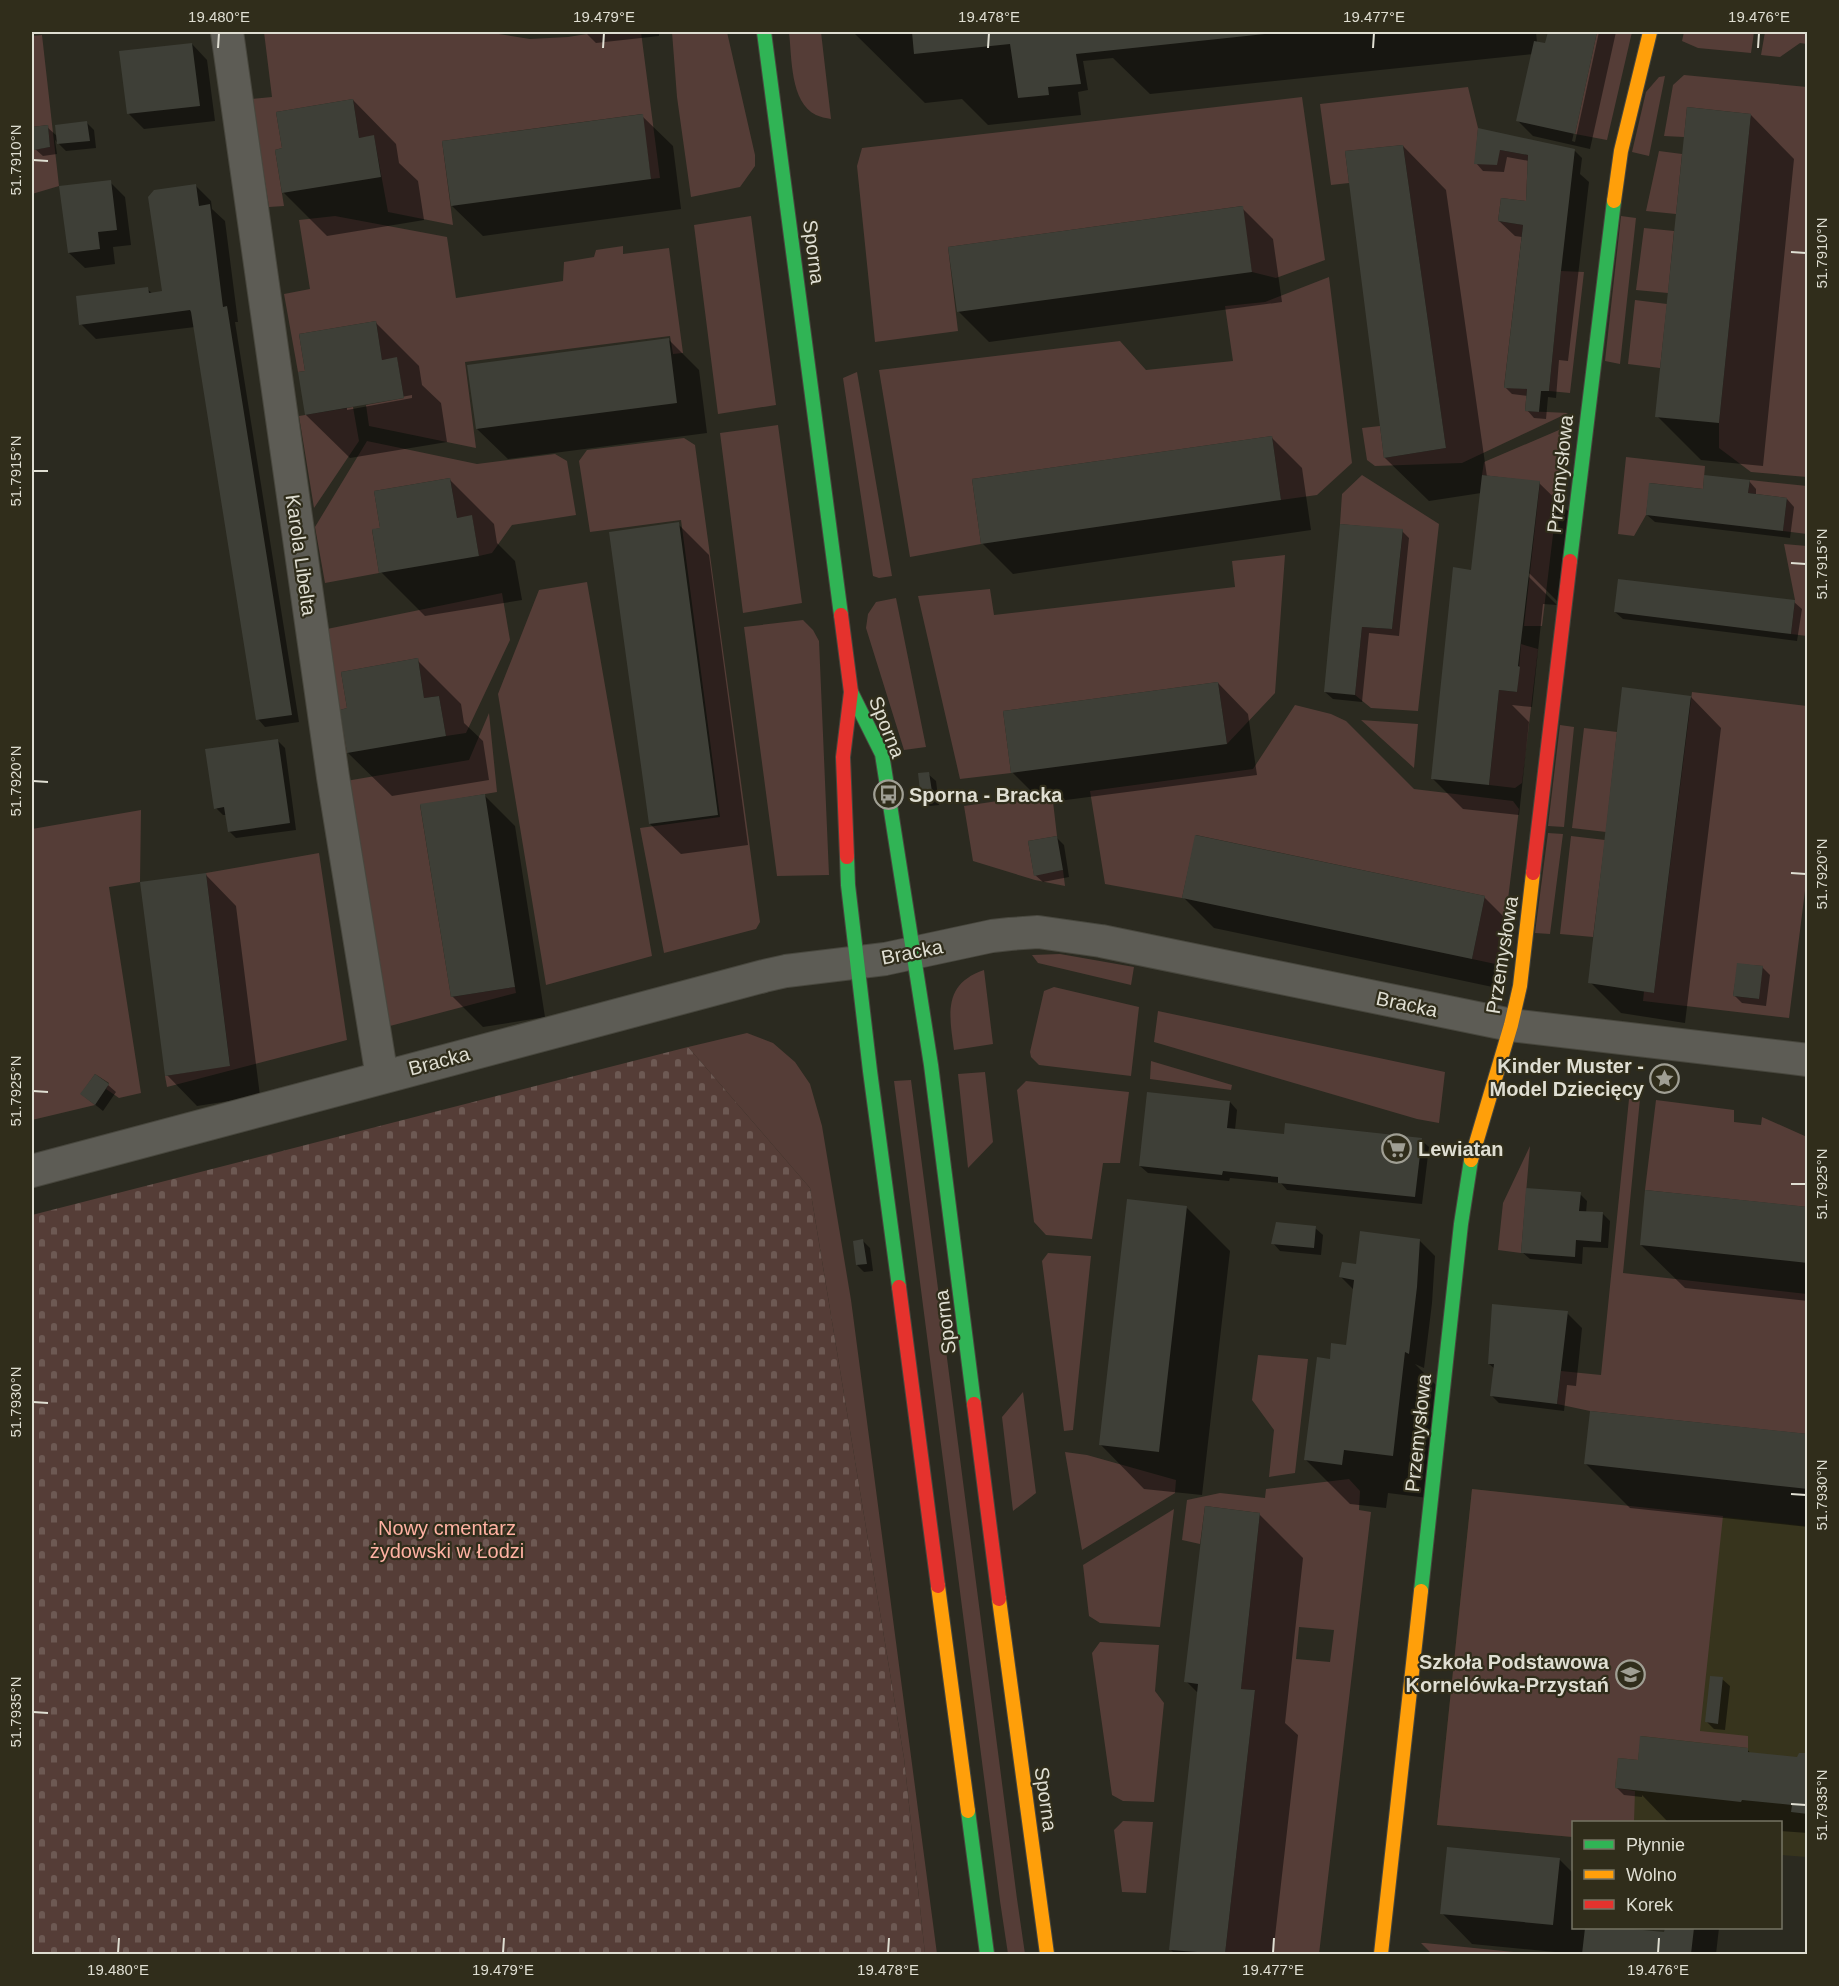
<svg xmlns="http://www.w3.org/2000/svg" width="1839" height="1986" font-family="Arial,sans-serif">
<defs>
<pattern id="cemetery-stones" width="16" height="16" patternUnits="userSpaceOnUse" patternTransform="scale(1.5)"><rect width="16" height="16" fill="#553d37"/><path d="M2 7V4a2 2 0 0 1 4 0v3zM10 15v-3a2 2 0 0 1 4 0v3z" fill="#6d5953"/></pattern>
</defs>
<rect width="100%" height="100%" fill="#2b2a20"/>
<!-- built -->
<path fill="#37341d" d="M1472,1489L1807,1526V1857L1781,1855L1780,1822H1574L1573,1837L1437,1825Z"/>
<!-- green -->
<path fill="#553d37" fill-rule="evenodd" d="M264,32H486L530,39L568,37L600,32H641L660,178L651,179L642,114L442,141L453,225L388,212L374,136L359,138L353,99L276,112L282,148L275,150L284,206L269,207L252,99L272,97Z
M672,32H727L755,155V166L740,187L691,197L677,97Z
M789,32H821L831,119C826,118 820,117 816,115C790,102 792,58 789,32Z
M1597,32H1632L1607,140L1575,134Z
M1684,32H1754L1751,53L1698,48L1682,41Z
M1765,32H1807V44L1800,43L1780,57L1761,55Z
M42,35L59,186L32,194V150L50,147L48,125L32,127V36Z
M1684,75L1807,87V477L1751,472L1719,448V423L1751,114L1687,107L1684,137L1664,136L1673,85Z
M1665,76L1649,156L1632,152L1646,92L1659,77Z
M1468,87L1478,128L1475,164L1500,150L1528,155L1526,201L1501,198L1498,221L1523,225L1504,387L1527,389L1525,411L1568,413L1462,463L1375,466L1367,460L1362,428L1380,426L1384,458L1446,448L1403,145L1345,151L1349,183L1331,185L1320,104Z
M1302,97L1325,260L1276,278L1252,272L1242,206L948,247L958,331L875,342L857,166L862,148Z
M1659,151L1682,154L1676,214L1646,211Z
M335,216L447,237L456,298L563,281L564,262L594,257L596,250L623,246V254L669,248L683,353L673,354L670,336L465,362L476,448L369,426L366,405L404,398L397,358L382,360L376,321L299,334L305,371L298,372L284,294L310,289L299,220Z
M751,216L776,405L718,414L694,225Z
M1621,216L1636,218L1620,364L1605,361Z
M1644,228L1674,231L1668,293L1636,290Z
M1561,271L1584,272L1570,393L1549,391Z
M1329,277L1352,463L1317,495L1281,500L1272,436L972,479L981,544L910,557L879,370L1120,341L1146,370L1233,361L1225,306L1265,302Z
M1635,300L1667,304L1660,368L1628,364Z
M857,372L892,576L879,578L873,576L843,378Z
M353,407L359,441L314,508L299,416Z
M778,425L802,603L743,613L720,433Z
M1566,427L1542,626H1524L1540,482L1482,475L1484,462Z
M684,438L695,445L760,922L756,929L664,953L640,828L720,817L681,520L590,532L579,461L587,450Z
M367,441L477,464L555,454L567,461L576,515L512,525L492,553L479,556L472,516L457,518L450,478L374,491L380,528L372,530L379,573L325,583L315,527Z
M1626,457L1705,466L1703,489L1650,483L1646,515L1634,536L1618,534Z
M1362,475L1439,524L1418,711L1371,708L1355,695L1362,627L1392,629L1403,530L1340,524L1342,494Z
M1750,480L1807,486V534L1783,531L1787,498L1748,493Z
M1784,544L1807,546V636L1791,634L1795,600Z
M1285,555L1275,693L1227,744L1218,682L1003,711L1011,773L960,779L918,596L990,589L994,615L1235,587L1232,561Z
M587,582L652,956L546,985L498,694L539,590Z
M502,593L510,640L466,733L446,736L439,696L424,698L418,658L341,672L347,708L340,710L347,753L341,754L327,629Z
M896,598L926,747L904,750L866,628L868,614L876,602Z
M803,620L813,630L819,641L829,875L777,876L744,627Z
M1521,644L1538,649L1522,783L1515,788L1489,785L1499,690L1517,692Z
M1692,692L1807,706L1808,867L1789,1018L1643,1001L1644,991L1654,993ZM1738,964L1763,966L1758,999L1733,996Z
M1295,705L1331,714L1346,721L1414,789L1513,801L1519,809L1500,965L1472,959L1485,896L1196,835L1182,898L1105,884L1090,791L1253,769Z
M489,713L497,792L420,805L451,997L515,987L516,993L386,1027L346,781L469,760Z
M1361,720L1418,724L1414,768Z
M1560,725L1574,727L1564,827L1548,826Z
M1584,728L1617,732L1606,832L1572,828Z
M1052,793L1057,836L1028,841L1034,875L1063,870L1065,886L1035,880L973,861L964,806Z
M141,810L140,882L109,887L141,1093L119,1098L106,1089L109,1083L95,1074L81,1094L95,1105L32,1120V829Z
M1548,833L1563,834L1550,934L1535,933Z
M1571,836L1605,840L1593,937L1560,934Z
M319,853L347,1040L167,1087L165,1076L230,1065L206,873Z
M1060,954L1134,967L1131,985L1038,963L1032,955Z
M984,970L993,1044L954,1050C949,1014 943,984 984,970Z
M1054,987L1139,1007L1131,1076L1039,1065L1031,1057L1030,1052L1044,991Z
M1158,1011L1445,1072L1439,1123L1417,1119L1154,1042Z
M747,1033L773,1043L795,1062L810,1084L822,1126L851,1300L937,1954H925L904,1758L810,1188L688,1047Z
M1151,1061L1232,1085L1231,1090L1150,1079Z
M985,1072L993,1142L968,1168L958,1074Z
M911,1080L1017,1899L1025,1954H1008L1000,1901L894,1081Z
M1026,1081L1129,1092L1120,1163H1103L1092,1239L1046,1235L1034,1222L1017,1090Z
M1629,1099H1640L1623,1273L1807,1294V1434L1590,1411L1557,1404L1561,1371L1601,1375Z
M1656,1100L1734,1110V1122L1761,1125L1762,1117L1807,1137V1207L1645,1190Z
M1530,1146L1521,1253L1498,1250L1503,1203Z
M1048,1253L1091,1256L1073,1430L1064,1431L1042,1261Z
M1258,1355L1308,1359L1295,1473L1269,1477L1274,1430L1252,1400Z
M1023,1392L1036,1493L1013,1511L1002,1417Z
M1065,1452L1087,1455L1176,1480L1175,1493L1082,1550Z
M1349,1479L1360,1491L1359,1510L1371,1512L1319,1954H1225L1255,1690L1241,1689L1260,1513L1205,1506L1200,1544L1182,1540L1187,1500L1220,1493L1265,1498L1266,1489ZM1299,1627L1334,1630L1330,1662L1296,1659Z
M1472,1489L1723,1516L1700,1731L1748,1736V1748L1641,1736L1638,1760L1618,1758L1615,1788L1635,1791L1634,1822H1574L1573,1837L1437,1825Z
M1174,1509L1160,1627L1100,1623L1089,1616L1083,1565Z
M1100,1642L1159,1645L1155,1691L1164,1703L1154,1802L1123,1801L1112,1795L1092,1653Z
M1123,1821L1153,1822L1146,1893L1122,1892L1114,1830Z
M1421,1943H1425L1534,1954H1432Z"/>
<!-- cemetery -->
<path fill="url(#cemetery-stones)" d="M688,1047L810,1188L904,1758L925,1954H32V1215Z"/>
<!-- shadow -->
<path fill="#0007" fill-rule="evenodd" d="M585,32H659V36L596,43Z
M853,32H1536L1537,43L1547,45L1550,32H1596L1572,141L1575,142L1599,32H1616L1590,149L1533,136L1518,121L1533,54L1150,94L1113,58L1083,61L1088,90L1078,92L1081,115L988,125L962,99L925,103Z
M192,44L207,60L215,121L144,129L129,114Z
M353,100L396,144L399,163L418,181L424,220L327,236L283,192L284,150Z
M1751,115L1794,159L1763,466L1701,460L1657,416Z
M642,116L673,146L681,209L483,236L452,206Z
M87,123L94,130L96,148L66,151L55,140L57,154L43,156L35,149L47,127L58,137Z
M1479,130L1575,151L1582,158L1580,174L1589,182L1568,361L1559,360L1556,398L1548,397L1546,419L1534,418L1527,410L1528,396L1512,394L1505,387L1522,237L1515,236L1499,221L1527,203L1529,161L1507,157L1504,172L1483,171L1476,163Z
M1403,146L1446,190L1487,477L1539,483L1570,513L1560,604L1528,572V576L1557,605L1543,604L1532,707L1512,705L1529,722L1519,815L1463,809L1432,778L1472,571L1481,493L1429,501L1385,458Z
M110,182L125,197L131,245L113,247L115,264L85,268L69,253Z
M196,186L211,201L212,209L225,221L238,322H235L299,722L265,727L258,719L195,327L96,339L81,324L147,289L153,294L163,292Z
M1242,208L1273,239L1282,302L989,342L958,311Z
M376,323L419,366L422,385L441,403L447,442L350,458L306,415L307,372ZM412,395V398L347,410V407Z
M668,339L699,370L707,433L508,459L477,429Z
M1271,437L1302,468L1311,530L1013,574L982,543Z
M450,480L494,524L497,543L515,561L522,600L425,616L381,572L382,529Z
M1749,481L1756,489V496L1787,499L1794,507L1790,538L1655,522L1647,515L1704,490Z
M678,524L709,555L748,845L681,854L650,824Z
M1402,531L1409,538L1399,636L1369,633L1362,702L1333,699L1325,692Z
M1794,602L1802,609L1797,641L1623,619L1615,612Z
M417,660L461,704L464,723L483,741L489,780L392,796L348,753L349,709Z
M1218,683L1248,714L1257,775L1043,803L1012,772Z
M1691,697L1721,728L1685,1023L1621,1013L1590,982Z
M277,740L285,748L296,830L236,838L229,831L227,815H223L216,808Z
M928,774L936,781L939,805L930,806L923,799Z
M485,796L515,826L545,1017L483,1027L452,996Z
M1057,838L1064,845L1069,877L1043,882L1035,875Z
M206,875L236,906L260,1096L197,1106L167,1075Z
M1484,897L1515,928L1502,989L1214,928L1184,898Z
M1762,967L1770,975L1766,1006L1742,1003L1735,996Z
M108,1085L116,1092L103,1111L82,1094Z
M1230,1102L1237,1110L1235,1130L1285,1136L1421,1140L1429,1147L1422,1204L1287,1190L1281,1183L1230,1178L1229,1181L1148,1173L1140,1166Z
M1580,1194L1587,1201L1586,1213L1603,1214L1610,1221L1608,1248L1583,1247L1582,1264L1530,1259L1522,1252Z
M1186,1207L1230,1251L1202,1495L1144,1489L1101,1445Z
M1808,1209V1301L1685,1288L1641,1245Z
M1315,1228L1323,1235L1321,1255L1280,1251L1273,1243Z
M1419,1240L1435,1256L1432,1303L1424,1368L1415,1364L1448,1397L1436,1499L1388,1493L1386,1508L1350,1504L1306,1460L1331,1360L1350,1347L1354,1290L1341,1277L1357,1265Z
M863,1241L870,1248L873,1271L864,1272L857,1265Z
M1567,1313L1582,1328L1576,1386L1567,1385L1564,1411L1499,1403L1492,1396L1495,1369L1489,1364Z
M1808,1436V1527L1630,1508L1586,1464Z
M1259,1514L1303,1558L1285,1723L1298,1735L1273,1954H1175L1171,1950L1199,1694L1186,1681Z
M1722,1679L1730,1686L1725,1730L1714,1729L1707,1722Z
M1747,1749L1751,1754L1798,1758L1808,1755V1833L1780,1831V1822H1684L1667,1821L1642,1795V1797L1624,1795L1617,1788L1639,1762Z
M1559,1859L1574,1874V1928H1609L1665,1934L1666,1928H1719L1716,1954H1576L1472,1944L1442,1913Z"/>
<!-- building -->
<path fill="#3e3f37" d="M912,32H1275V33L1076,54L1081,84L1048,87L1049,95L1018,98L1010,44L914,54Z
M1548,32H1597L1575,134L1516,121L1534,41L1545,43Z
M192,43L200,106L127,114L119,51Z
M353,99L359,138L374,135L381,177L282,193L275,150L282,148L276,112Z
M1687,107L1751,114L1719,423L1655,417Z
M643,114L651,179L451,206L442,141Z
M87,121L90,141L57,144L55,125Z
M48,125L50,147L34,150L32,127Z
M1478,128L1575,149L1561,271L1549,391H1541L1539,412L1525,411L1527,389L1504,388L1523,225L1498,221L1501,198L1526,201L1528,155L1500,150L1497,165L1474,164Z
M1403,145L1446,448L1384,458L1345,151Z
M111,180L117,230L98,232L100,249L68,253L59,186Z
M196,184L199,206L210,204L223,307L227,306L292,715L256,720L191,312L190,310L79,325L76,296L148,287L149,293L162,291L148,197L154,190Z
M1243,206L1252,272L957,312L948,247Z
M376,321L382,360L397,357L404,398L305,415L298,372L305,371L299,334Z
M669,338L677,403L476,429L467,365Z
M1272,436L1281,500L981,544L972,479Z
M1482,475L1540,481L1518,666L1520,667L1517,692L1499,690L1489,785L1431,779L1453,567L1471,570Z
M1704,475L1750,480L1748,493L1787,498L1783,531L1646,515L1649,483L1703,489Z
M450,478L457,518L472,515L479,556L379,573L372,529L380,528L374,491Z
M679,522L718,815L649,824L609,532Z
M1340,524L1403,529L1392,629L1362,627L1355,695L1324,692Z
M1618,579L1795,600L1791,634L1614,612Z
M418,658L424,698L439,696L446,736L347,753L340,710L347,708L341,672Z
M1218,682L1227,744L1011,773L1003,711Z
M1622,687L1691,696L1654,993L1588,983Z
M278,739L290,823L228,832L224,807L214,809L205,749Z
M929,772L933,798L921,800L918,773Z
M485,794L515,987L451,997L420,804Z
M1195,835L1485,896L1472,959L1182,898Z
M1057,836L1063,870L1034,876L1028,841Z
M206,873L230,1066L165,1076L140,882Z
M1737,963L1763,966L1759,999L1733,996Z
M95,1074L109,1084L95,1105L80,1094Z
M1147,1092L1230,1101L1227,1128L1284,1134L1285,1123L1422,1138L1415,1197L1278,1183V1177L1223,1171L1222,1175L1139,1166Z
M1526,1188L1581,1192L1579,1211L1603,1212L1601,1242L1576,1240L1575,1257L1521,1253Z
M1645,1190L1808,1207V1263L1640,1245Z
M1127,1199L1187,1206L1159,1452L1099,1445Z
M1276,1222L1316,1226L1314,1248L1271,1244Z
M1360,1231L1420,1239L1417,1287L1409,1354L1405,1352L1393,1456L1344,1450L1342,1465L1304,1460L1317,1357L1330,1359L1331,1343L1346,1345L1354,1280L1339,1277L1342,1262L1356,1264Z
M863,1239L867,1264L856,1265L853,1241Z
M1492,1304L1568,1311L1557,1404L1490,1396L1494,1364H1488Z
M1590,1411L1808,1434V1489L1584,1464Z
M1205,1506L1260,1513L1241,1689L1255,1690L1225,1954L1169,1950L1198,1684L1184,1682Z
M1710,1676L1723,1677L1718,1724L1705,1722Z
M1640,1736L1748,1748V1752L1797,1757L1799,1753H1808V1814L1791,1812L1792,1805L1742,1800L1741,1802L1615,1788L1618,1758L1638,1760Z
M1447,1847L1560,1858L1553,1925L1440,1914Z
M1585,1928H1622L1664,1932L1665,1928H1694L1691,1954H1582Z"/>
<g fill="none" stroke-linecap="round" stroke-linejoin="round">
<defs>
<path id="street" d="M227,32L333,777L382,1077
M32,1171L764,976L786,971L885,959L992,936L1010,934L1038,932L1101,941L1511,1025L1808,1060"/>
<path id="fast" d="M764,32L841,615
M1570,561L1614,201
M851,692L882,754L931,1065L974,1404
M847,857L848,885L870,1071L899,1287
M1421,1591L1461,1224L1471,1160
M968,1811L987,1954"/>
<path id="slow" d="M1614,201L1621,151L1650,32
M1471,1160L1511,1025L1520,986L1533,873
M938,1586L968,1811
M999,1599L1047,1954
M1381,1954L1421,1591"/>
<path id="jam" d="M841,615L851,692L843,757L847,857
M1533,873L1570,561
M899,1287L938,1586
M974,1404L999,1599"/>
</defs>
<!-- street casing -->
<use href="#street" stroke="#48473e" stroke-width="34"/>
<!-- fast casing -->
<use href="#fast" stroke="#48473e" stroke-width="16"/>
<!-- slow casing -->
<use href="#slow" stroke="#48473e" stroke-width="16"/>
<!-- jam casing -->
<use href="#jam" stroke="#48473e" stroke-width="16"/>
<!-- street -->
<use href="#street" stroke="#5d5c55" stroke-width="32"/>
<!-- fast -->
<use href="#fast" stroke="#30b455" stroke-width="14"/>
<!-- slow -->
<use href="#slow" stroke="#ff9f0a" stroke-width="14"/>
<!-- jam -->
<use href="#jam" stroke="#e5322d" stroke-width="14"/>
</g>
<!-- ticks -->
<path fill="none" stroke="#dfded2" stroke-width="2" d="M218,48L219,33M603,48L604,33M988,48L989,33M1373,48L1374,33M1758,48L1759,33M33,160L48,161M1791,252L1806,253M33,471H48M1791,563L1806,564M33,781L48,782M1791,873L1806,874M33,1091L48,1092M1791,1184H1806M33,1402L48,1403M1791,1494L1806,1495M33,1712L48,1713M1791,1804L1806,1805M118,1953L119,1938M503,1953L504,1938M888,1953L889,1938M1273,1953L1274,1938M1658,1953L1659,1938"/>
<!-- icons -->
<defs>
<symbol id="bus-ring" viewBox="-11 -11 22 22"><circle r="9.5" fill="#302d1b" stroke="#a09f94" stroke-width="1.5"/><path d="M-5-6H5V4H4V6H2V4H-2V6H-4V4H-5ZM-3.5-4V0h7V-4ZM-3.5 1.2v1.5H-2V1.2ZM2 1.2v1.5H3.5V1.2Z" fill="#a09f94"/></symbol>
<symbol id="sight-ring" viewBox="-11 -11 22 22"><circle r="9.5" fill="#302d1b" stroke="#a09f94" stroke-width="1.5"/><path d="M0-6L1.8-2.2L6-1.7L2.9 1.2L3.7 5.4L0 3.3L-3.7 5.4L-2.9 1.2L-6-1.7L-1.8-2.2Z" fill="#a09f94"/></symbol>
<symbol id="supermarket-ring" viewBox="-11 -11 22 22"><circle r="9.5" fill="#302d1b" stroke="#a09f94" stroke-width="1.5"/><path d="M-6-5.5h2.5l.6 2H6L4.5 2H-2.5L-4.4-4H-6ZM-1.5 3.2a1.3 1.3 0 1 0 .1 0ZM3 3.2a1.3 1.3 0 1 0 .1 0Z" fill="#a09f94"/></symbol>
<symbol id="school-ring" viewBox="-11 -11 22 22"><circle r="9.5" fill="#302d1b" stroke="#a09f94" stroke-width="1.5"/><path d="M0-5L7-2L0 1L-7-2ZM-4 1L0 2.5L4 1V4Q0 6-4 4Z" fill="#a09f94"/></symbol>
</defs>
<g fill-rule="evenodd">
<use href="#bus-ring" x="872" y="778" width="33" height="33"/>
<use href="#sight-ring" x="1648" y="1062" width="33" height="33"/>
<use href="#supermarket-ring" x="1380" y="1132" width="33" height="33"/>
<use href="#school-ring" x="1614" y="1658" width="33" height="33"/>
</g>
<g text-anchor="middle" dominant-baseline="central" stroke-width="4.5" stroke-linejoin="round" paint-order="stroke">
<!-- street labels -->
<g font-size="20" fill="#dfded2" stroke="#302d1b">
<text transform="translate(814 252) rotate(83)">Sporna</text>
<text transform="translate(1560 474) rotate(-84)">Przemysłowa</text>
<text transform="translate(301 555) rotate(82)">Karola Libelta</text>
<text transform="translate(887 727) rotate(68)">Sporna</text>
<text transform="translate(912 952) rotate(-11)">Bracka</text>
<text transform="translate(1502 955) rotate(-81)">Przemysłowa</text>
<text transform="translate(1407 1004) rotate(12)">Bracka</text>
<text transform="translate(439 1061) rotate(-15)">Bracka</text>
<text transform="translate(945 1322) rotate(-97)">Sporna</text>
<text transform="translate(1418 1433) rotate(-84)">Przemysłowa</text>
<text transform="translate(1046 1799) rotate(82)">Sporna</text>
</g>
<!-- poi labels -->
<g font-size="20" font-weight="bold" fill="#dfded2" stroke="#302d1b" text-anchor="start">
<text x="909" y="795">Sporna - Bracka</text>
<text x="1644" y="1066" text-anchor="end">Kinder Muster -<tspan x="1644" dy="23">Model Dziecięcy</tspan></text>
<text x="1418" y="1149">Lewiatan</text>
<text x="1609" y="1662" text-anchor="end">Szkoła Podstawowa<tspan x="1609" dy="23">Kornelówka-Przystań</tspan></text>
</g>
<!-- park labels -->
<g font-size="20" fill="#ffb2a3" stroke="#302d1b">
<text x="447" y="1528">Nowy cmentarz<tspan x="447" dy="23">żydowski w Łodzi</tspan></text>
</g>
</g>
<!-- border -->
<rect width="1839" height="1986" fill="none" stroke="#302d1b" stroke-width="66"/>
<!-- legend -->
<rect x="1572" y="1821" width="210" height="108" fill="#302d1b" stroke="#767464" stroke-width="1.5"/>
<rect x="1584" y="1840" width="30" height="9" fill="#30b455" stroke="#767464" stroke-width="1.5"/>
<text x="1626" y="1851" font-size="18" fill="#dfded2">Płynnie</text>
<rect x="1584" y="1870" width="30" height="9" fill="#ff9f0a" stroke="#767464" stroke-width="1.5"/>
<text x="1626" y="1881" font-size="18" fill="#dfded2">Wolno</text>
<rect x="1584" y="1900" width="30" height="9" fill="#e5322d" stroke="#767464" stroke-width="1.5"/>
<text x="1626" y="1911" font-size="18" fill="#dfded2">Korek</text>
<rect x="33" y="33" width="1773" height="1920" fill="none" stroke="#dfded2" stroke-width="2"/>
<g font-size="15" text-anchor="middle" fill="#dfded2">
<text x="219" y="22">19.480°E</text>
<text x="604" y="22">19.479°E</text>
<text x="989" y="22">19.478°E</text>
<text x="1374" y="22">19.477°E</text>
<text x="1759" y="22">19.476°E</text>
<text transform="translate(16 160) rotate(-90)" y="5">51.7910°N</text>
<text transform="translate(1822 253) rotate(-90)" y="5">51.7910°N</text>
<text transform="translate(16 471) rotate(-90)" y="5">51.7915°N</text>
<text transform="translate(1822 564) rotate(-90)" y="5">51.7915°N</text>
<text transform="translate(16 781) rotate(-90)" y="5">51.7920°N</text>
<text transform="translate(1822 874) rotate(-90)" y="5">51.7920°N</text>
<text transform="translate(16 1091) rotate(-90)" y="5">51.7925°N</text>
<text transform="translate(1822 1184) rotate(-90)" y="5">51.7925°N</text>
<text transform="translate(16 1402) rotate(-90)" y="5">51.7930°N</text>
<text transform="translate(1822 1495) rotate(-90)" y="5">51.7930°N</text>
<text transform="translate(16 1712) rotate(-90)" y="5">51.7935°N</text>
<text transform="translate(1822 1805) rotate(-90)" y="5">51.7935°N</text>
<text x="118" y="1975">19.480°E</text>
<text x="503" y="1975">19.479°E</text>
<text x="888" y="1975">19.478°E</text>
<text x="1273" y="1975">19.477°E</text>
<text x="1658" y="1975">19.476°E</text>
</g>
</svg>
